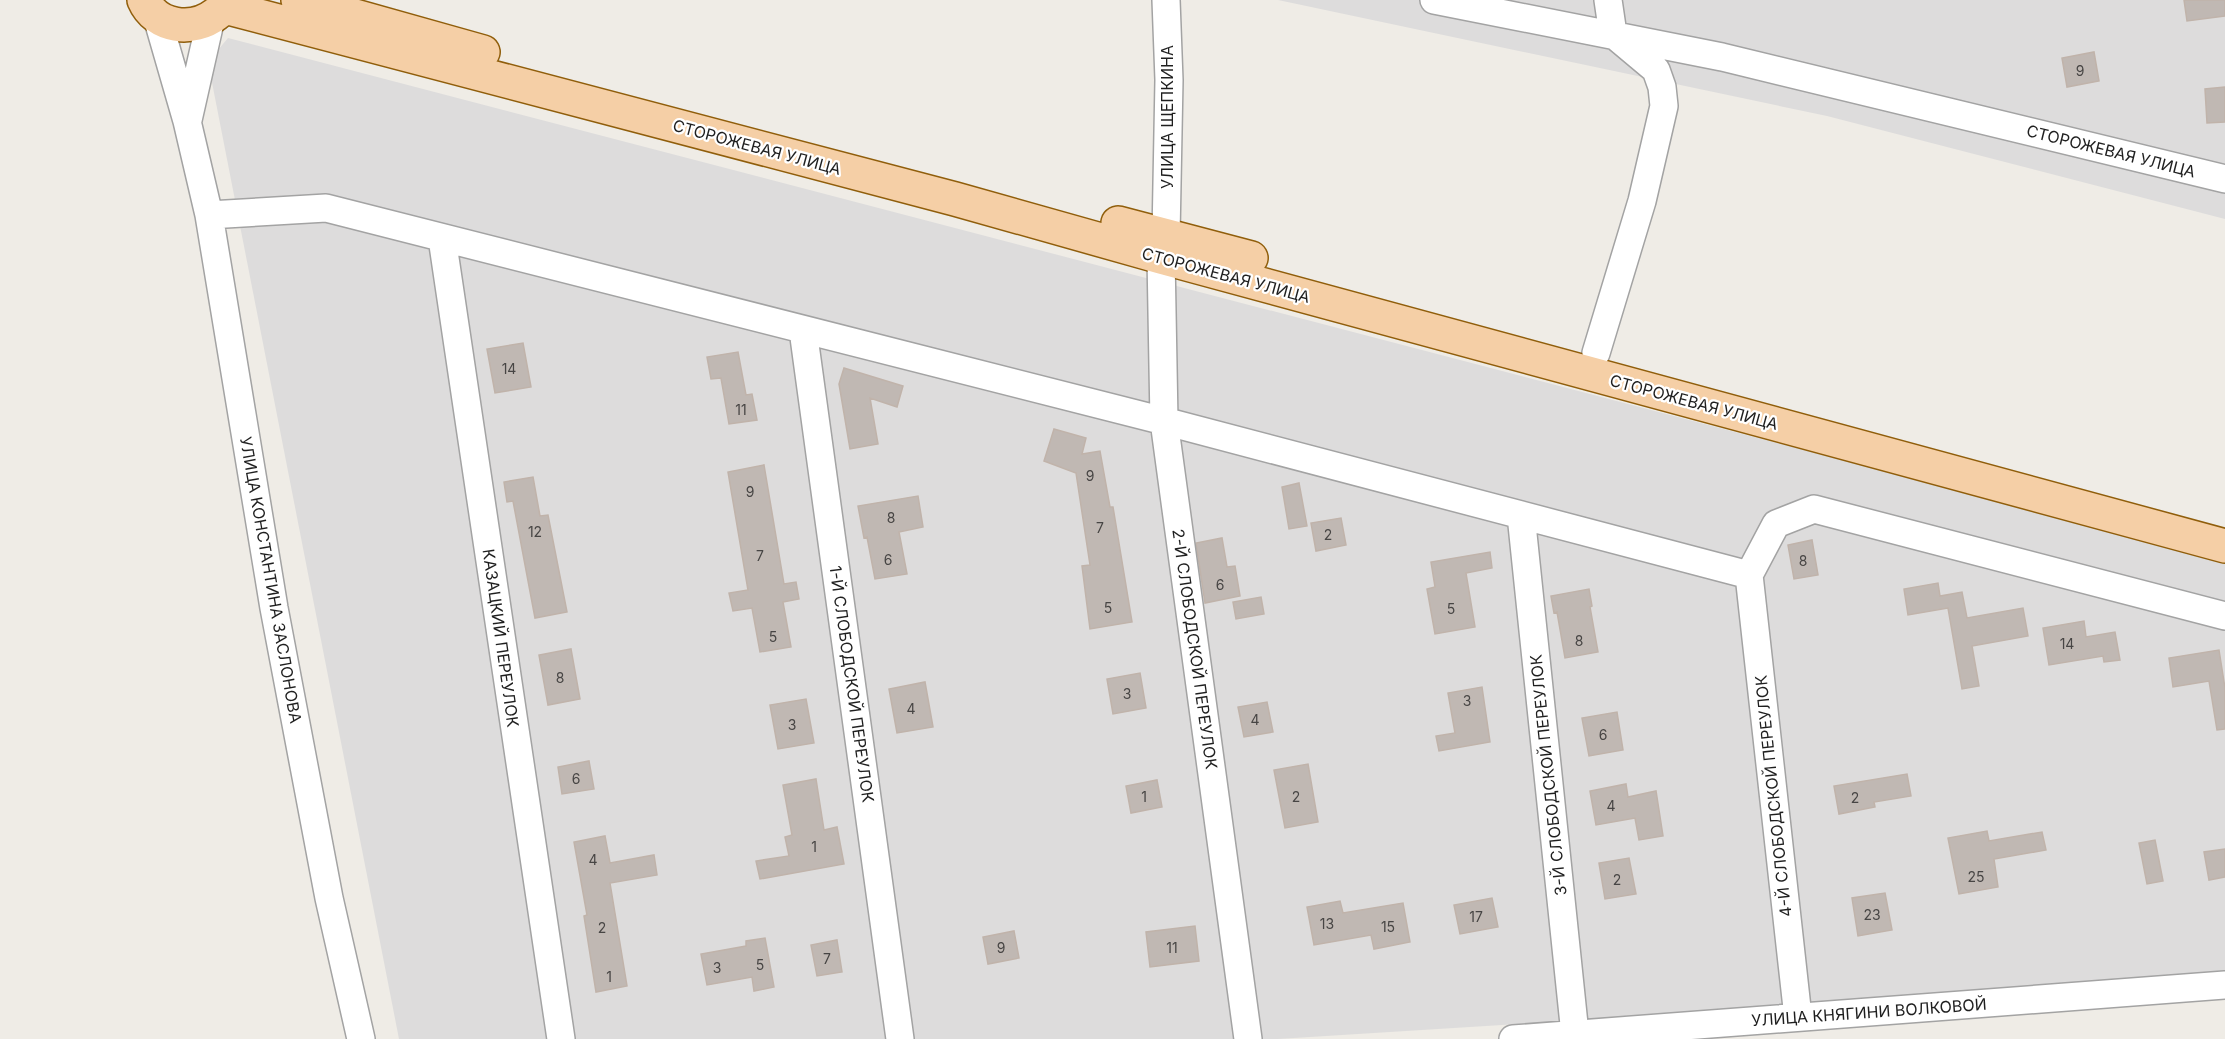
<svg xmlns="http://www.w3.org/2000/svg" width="2225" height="1039" font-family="Inter,sans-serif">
<rect width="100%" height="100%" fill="#efece6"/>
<!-- residential -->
<path fill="#dddcdc" d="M1278,0H2225V219L1827,116Z
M228,38L2225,560V980L1278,1039H399L208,62Z"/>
<!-- building -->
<path fill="#c0b8b3" stroke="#c0b3aa" stroke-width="1.5" d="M2184,0H2225V16L2187,21Z
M2094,52L2099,81L2067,87L2062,58Z
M2225,87V122L2207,123L2205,89Z
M523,343L531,387L495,393L487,349Z
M738,352L746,395L752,394L757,420L729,424L721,378L711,379L707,357Z
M844,368L903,386L897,407L870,398L878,444L850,449L839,384Z
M1054,429L1086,438L1082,454L1100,451L1110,507H1113L1132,622L1090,629L1082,566L1090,565L1076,473L1044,461Z
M764,465L784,584L796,582L799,599L783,602L791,647L760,652L752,608L733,611L729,593L748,590L728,472Z
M533,477L540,516L548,515L567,612L535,618L513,501L507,502L504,482Z
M1299,483L1307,526L1289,529L1282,487Z
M918,496L923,527L899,532L907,574L875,579L867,537L864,538L858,506Z
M1341,518L1346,545L1316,551L1311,523Z
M1222,538L1227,567L1235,566L1240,596L1205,603L1196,543Z
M1812,540L1818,575L1794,579L1788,545Z
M1490,552L1492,568L1466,573L1475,627L1435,634L1427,589L1435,587L1431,562Z
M1938,583L1940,596L1962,592L1967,618L2023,608L2028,636L1972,646L1979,686L1962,689L1948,608L1908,615L1904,589Z
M1589,589L1592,606L1590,607L1598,652L1565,658L1557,612L1554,613L1551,596Z
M1261,597L1264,614L1236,619L1233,602Z
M2084,621L2086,637L2115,632L2120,660L2104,662L2103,656L2049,665L2043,628Z
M571,649L580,699L548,705L539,655Z
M2219,650L2225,688V729L2217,730L2209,681L2173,687L2169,658Z
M1140,673L1146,708L1113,714L1107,679Z
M925,682L933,727L897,733L889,689Z
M1482,687L1490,742L1439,751L1436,736L1455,733L1448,693Z
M806,699L814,743L778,749L770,705Z
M1267,702L1273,732L1244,737L1238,707Z
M1617,712L1623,750L1589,756L1582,718Z
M589,761L594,789L562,794L558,767Z
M1308,764L1318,822L1285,828L1274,770Z
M1907,774L1911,796L1874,802L1875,807L1839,814L1834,786Z
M816,779L824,830L837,827L844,864L760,879L756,861L789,856L785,837L792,835L783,785Z
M1157,780L1162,807L1131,813L1126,786Z
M1626,784L1628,797L1656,791L1663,836L1639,840L1635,818L1596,825L1590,791Z
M1987,831L1989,841L2042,832L2046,850L1994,859L1998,887L1959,894L1948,838Z
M605,836L610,863L654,855L657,875L610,883L627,986L596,992L584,916L587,915L574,842Z
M2155,840L2163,881L2147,884L2139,843Z
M2225,849V877L2209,880L2204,852Z
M1629,858L1636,894L1605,899L1599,863Z
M1885,893L1892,930L1858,936L1852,898Z
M1492,898L1498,927L1460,934L1454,905Z
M1340,901L1343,913L1403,903L1410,942L1374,949L1371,935L1314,945L1307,907Z
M1195,926L1199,961L1150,967L1146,932Z
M1014,931L1019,958L988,964L983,937Z
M765,938L774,987L754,991L752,977L707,985L701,954L746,946V941Z
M837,940L842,972L817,976L811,945Z"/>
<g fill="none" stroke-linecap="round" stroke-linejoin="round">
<defs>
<path id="minor" d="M1166,0L1169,80L1166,235
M1434,0L1722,57L2225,179
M157,17L187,121L209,215L274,608L329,898L361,1039
M188,120L211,18
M209,215L326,208L1164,421L1749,575
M442,238L561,1039
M1161,257L1164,421L1248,1039
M803,330L900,1039
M1596,353L1642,201L1664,106L1662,87L1656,70L1613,34L1608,0
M1521,515L1575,1034
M1749,575L1776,524L1814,509L2225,616
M1749,575L1798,1017
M1513,1039L2225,985"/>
<path id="major" d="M144,0C156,28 193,32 216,14C222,10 225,7 227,0
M298,0L483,52
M225,7L955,199L1161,257L2225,546
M1118,223L1251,258"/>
</defs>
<!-- minor casing -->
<use href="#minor" stroke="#a3a3a3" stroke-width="30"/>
<!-- major casing -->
<use href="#major" stroke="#905e0b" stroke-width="36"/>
<!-- minor -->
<use href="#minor" stroke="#fff" stroke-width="27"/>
<!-- major -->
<use href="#major" stroke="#f5cfa6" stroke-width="33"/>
</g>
<g text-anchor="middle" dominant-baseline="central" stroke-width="4.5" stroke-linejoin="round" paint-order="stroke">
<!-- number labels -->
<g font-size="14" fill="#474544">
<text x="2080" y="70">9</text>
<text x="509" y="368">14</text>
<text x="741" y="409">11</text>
<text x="1090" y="475">9</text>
<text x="750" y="491">9</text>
<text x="891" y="517">8</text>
<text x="1100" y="527">7</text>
<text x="535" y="531">12</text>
<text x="1328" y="534">2</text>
<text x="760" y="555">7</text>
<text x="888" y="559">6</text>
<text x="1803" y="560">8</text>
<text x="1220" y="584">6</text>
<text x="1108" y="607">5</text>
<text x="1451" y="608">5</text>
<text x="773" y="636">5</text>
<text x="1579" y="640">8</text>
<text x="2067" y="643">14</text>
<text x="560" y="677">8</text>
<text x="1127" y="693">3</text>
<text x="1467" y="700">3</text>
<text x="911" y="708">4</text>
<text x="1255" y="719">4</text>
<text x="792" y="724">3</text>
<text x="1603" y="734">6</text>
<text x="576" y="778">6</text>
<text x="1144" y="796">1</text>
<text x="1296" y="796">2</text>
<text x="1855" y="797">2</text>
<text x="1611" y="805">4</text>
<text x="814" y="846">1</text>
<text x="593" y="859">4</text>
<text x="1976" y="876">25</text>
<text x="1617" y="879">2</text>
<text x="1872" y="914">23</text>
<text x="1476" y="916">17</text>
<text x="1327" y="923">13</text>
<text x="1388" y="926">15</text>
<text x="602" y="927">2</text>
<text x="1001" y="947">9</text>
<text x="1172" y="947">11</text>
<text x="827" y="958">7</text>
<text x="760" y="964">5</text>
<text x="717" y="967">3</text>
<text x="609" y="976">1</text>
</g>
<!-- street labels -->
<g font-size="16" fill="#1f1f1f" stroke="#fff">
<text transform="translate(1167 117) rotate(-90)">УЛИЦА ЩЕПКИНА</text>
<text transform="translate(757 147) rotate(15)">СТОРОЖЕВАЯ УЛИЦА</text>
<text transform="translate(2111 151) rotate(14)">СТОРОЖЕВАЯ УЛИЦА</text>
<text transform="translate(1226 275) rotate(15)">СТОРОЖЕВАЯ УЛИЦА</text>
<text transform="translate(1694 402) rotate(15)">СТОРОЖЕВАЯ УЛИЦА</text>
<text transform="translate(271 580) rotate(80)">УЛИЦА КОНСТАНТИНА ЗАСЛОНОВА</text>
<text transform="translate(501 638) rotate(82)">КАЗАЦКИЙ ПЕРЕУЛОК</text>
<text transform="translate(1195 649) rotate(82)">2-Й СЛОБОДСКОЙ ПЕРЕУЛОК</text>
<text transform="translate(852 684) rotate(82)">1-Й СЛОБОДСКОЙ ПЕРЕУЛОК</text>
<text transform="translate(1548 775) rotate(-96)">3-Й СЛОБОДСКОЙ ПЕРЕУЛОК</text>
<text transform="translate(1773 796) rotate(-96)">4-Й СЛОБОДСКОЙ ПЕРЕУЛОК</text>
<text transform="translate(1869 1012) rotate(-4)">УЛИЦА КНЯГИНИ ВОЛКОВОЙ</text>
</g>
</g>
</svg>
